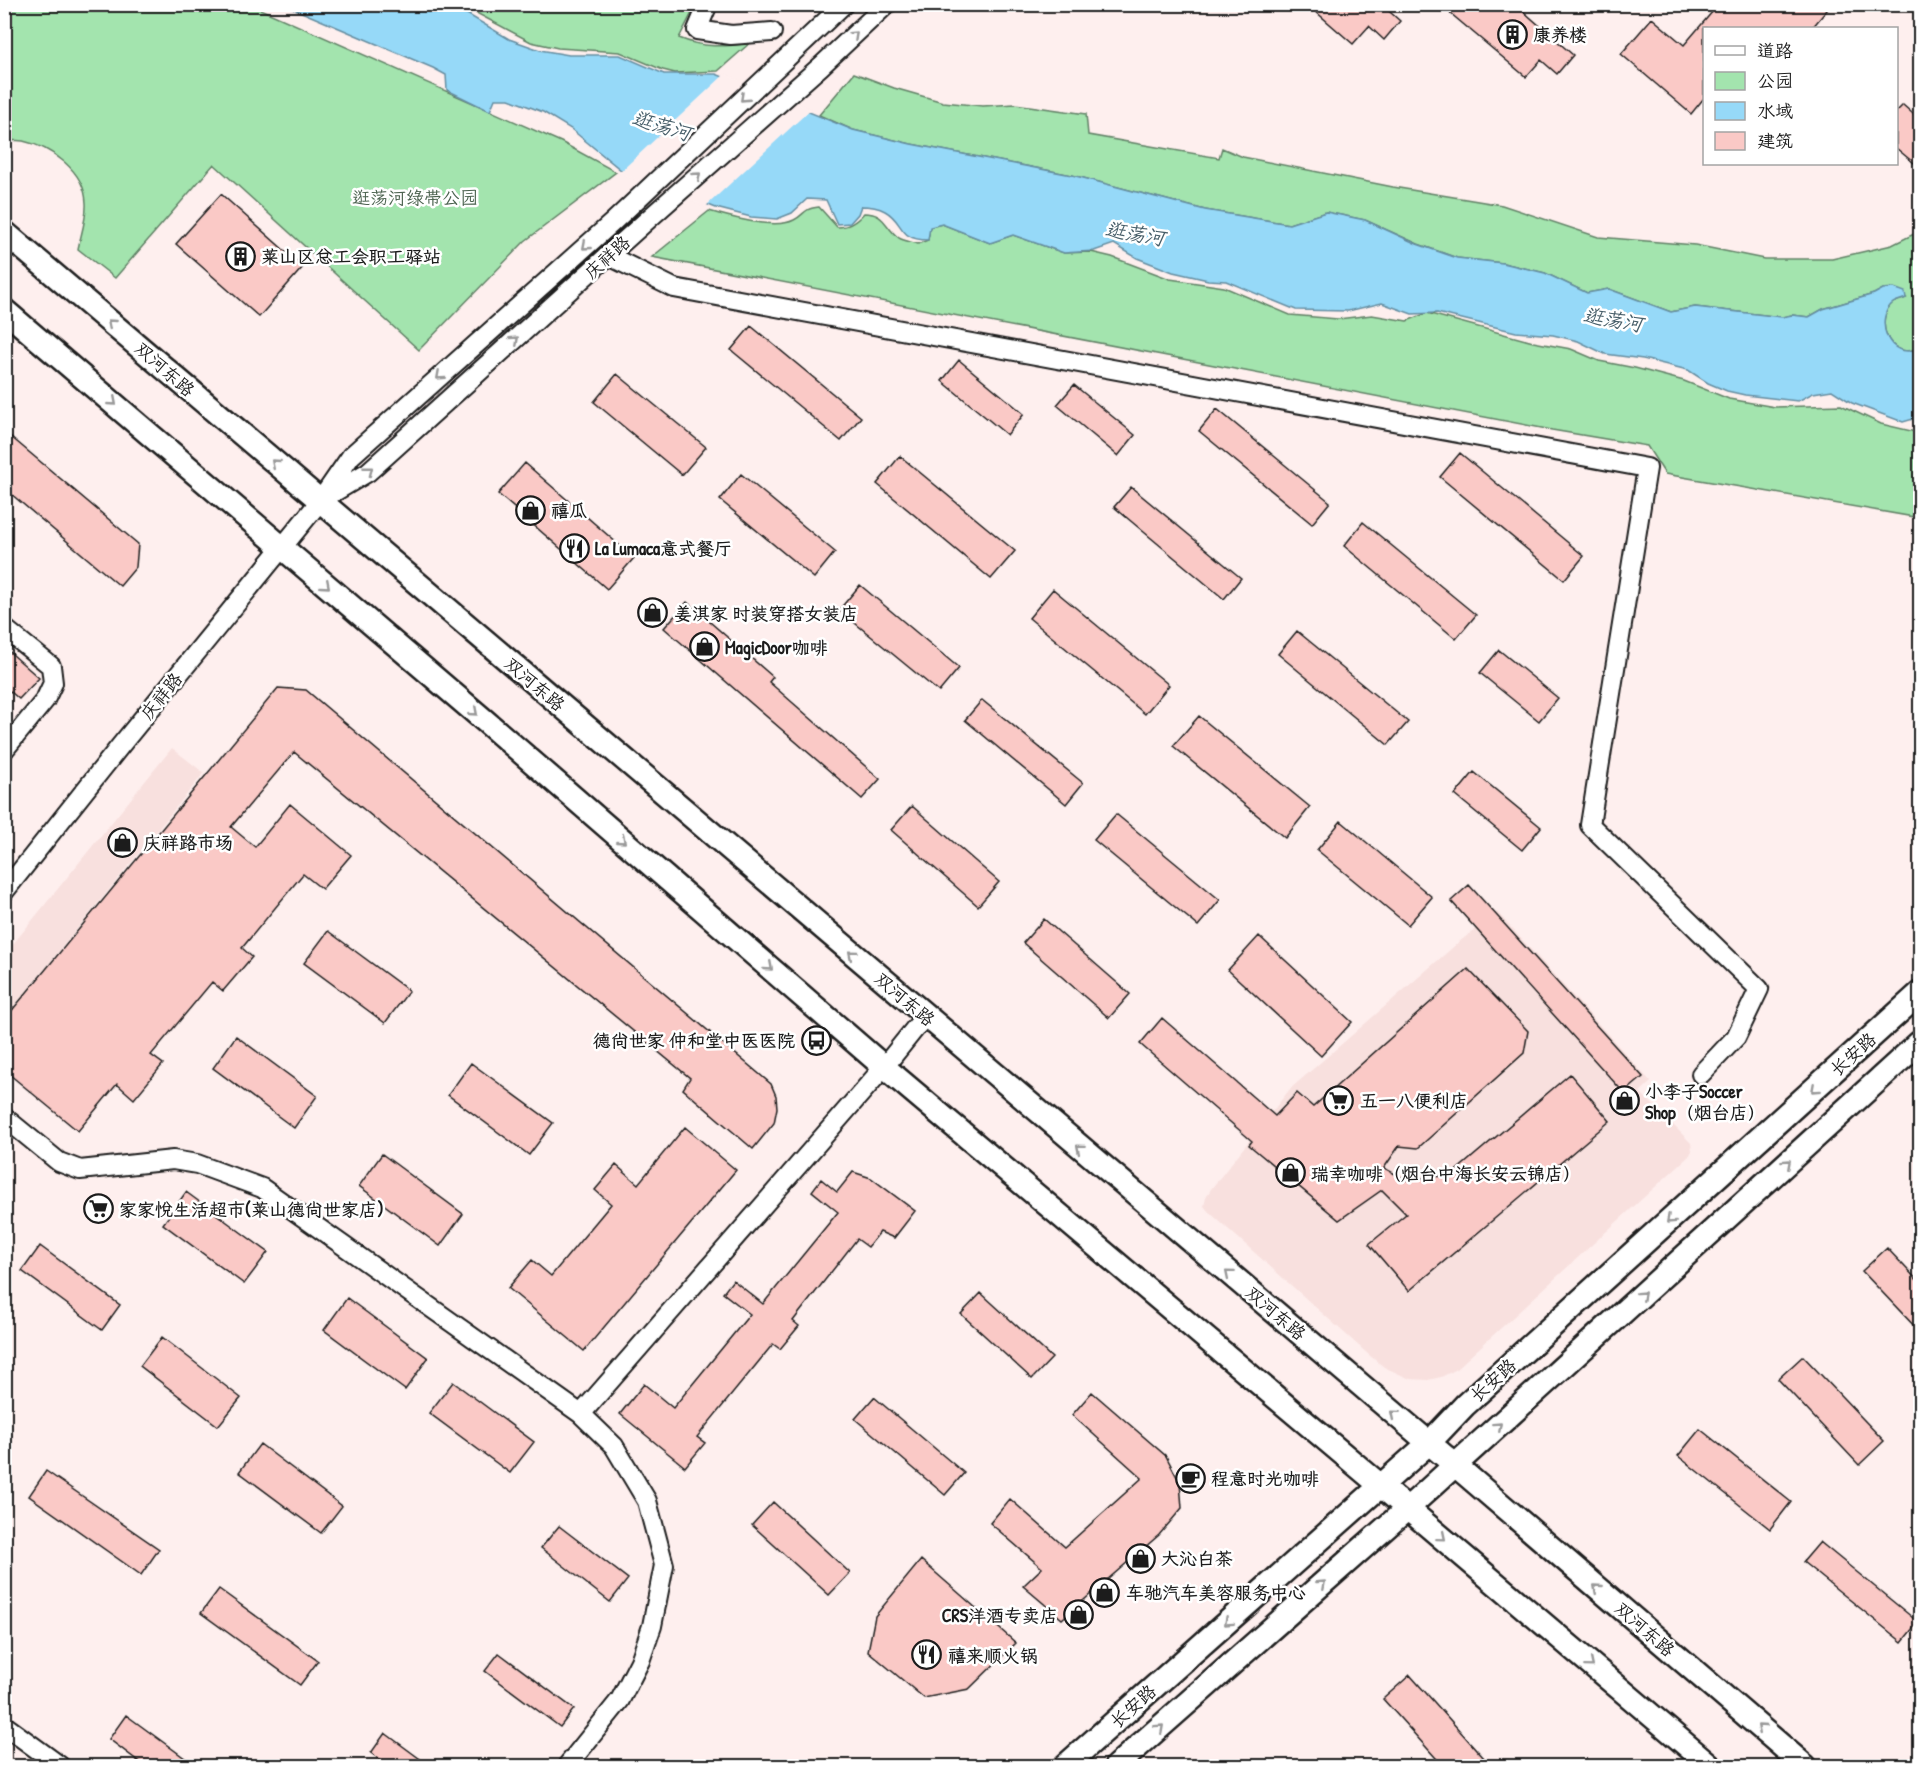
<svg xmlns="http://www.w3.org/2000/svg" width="1925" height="1771" font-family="'Patrick Hand','LXGW WenKai TC',sans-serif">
<rect width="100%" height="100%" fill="#feefee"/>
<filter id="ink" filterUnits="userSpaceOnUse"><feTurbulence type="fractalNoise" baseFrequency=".0167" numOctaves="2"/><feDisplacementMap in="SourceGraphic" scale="12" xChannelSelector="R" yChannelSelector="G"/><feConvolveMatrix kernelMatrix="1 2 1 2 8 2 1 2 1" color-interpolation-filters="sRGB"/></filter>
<g filter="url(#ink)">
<!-- built -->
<path fill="#f8e0de" d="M172,748L204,773L5,1018V954Z
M1497,912L1651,1082L1640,1092L1691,1143L1692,1151L1689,1156L1455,1370L1441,1377L1428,1380L1410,1379L1384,1367L1369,1355L1208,1211L1204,1206L1206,1198L1211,1189L1290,1089L1459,942Z"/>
<!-- green -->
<path fill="#a3e4ae" stroke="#608065" stroke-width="1.5" d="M4,5H251L561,142L616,172L525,241L419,350L214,164L115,278L78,249C81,234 87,218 86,203C85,171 51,147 23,141C18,140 10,141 5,141Z
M455,5H696L679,38C703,48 724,47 750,43L718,71L675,73L663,70L620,52L558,48L531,42L469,9Z
M854,73L894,88L943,102L983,106L1015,104L1086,114L1088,135L1219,158L1222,148L1243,157L1393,187L1502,205L1598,237L1695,245L1764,259H1832L1892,245L1920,231V291L1918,292V297L1920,298V348C1887,363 1874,317 1893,303C1896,301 1902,300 1906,298L1883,289L1874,294L1823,309L1809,317L1792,315L1782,317L1695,307L1671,312L1609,289L1587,293L1545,273L1503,263L1457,258L1418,244L1365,220L1326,212L1289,224L1205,210L1072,175L911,144L853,130L819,115Z
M819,207L837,227C849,227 856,222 864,213C886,213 884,227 899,238C904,241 912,242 918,244L928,240L930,227L942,224L990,243L1013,235L1064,253L1091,252L1112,257L1170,279L1224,287L1290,315L1338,319L1372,315L1407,321L1427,313L1533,342L1571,349L1599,361L1635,368L1684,381L1729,399L1775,407L1841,405L1881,424L1920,433V518L1665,474L1647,446L1552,430L652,257L709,211C729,217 775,230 794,220C806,214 802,209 819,207Z"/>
<!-- water -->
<path fill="#96d9f8" stroke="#658da0" stroke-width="1.5" d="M285,5H439L467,14L509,39L540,50L569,55H620L664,74H716L853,130L911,144L1072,175L1205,210L1289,224L1326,212L1365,220L1417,244L1457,258L1503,263L1545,273L1587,293L1609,289L1671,312L1695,307L1782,317L1792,315L1809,317L1823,309L1874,294L1883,289L1894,288L1905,292L1906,298C1902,300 1896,301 1893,303C1874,317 1887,363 1920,348V417L1903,422L1852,403L1832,390L1813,393L1798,401L1745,395L1727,391L1708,383L1688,370L1643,359L1605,354L1578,341L1553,335L1516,332L1437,313L1412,314L1382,303L1348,311L1296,310L1226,281L1208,280L1173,272L1137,258L1114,244L1094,251L1064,253L1013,235L990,243L942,224L930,227L928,240C897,240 905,222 885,211C878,207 869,206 861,206L858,214L850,223L837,224L826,200L807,199L792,213L777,219L751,217L716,208L621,170L571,129L543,112L509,99H495L490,111L447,90L446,75L433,68Z"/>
<!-- pier -->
<path fill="#feefee" d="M725,74L811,109L705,207L619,173Z"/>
<!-- building -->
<path fill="#fac9c6" stroke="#1c1c1c" stroke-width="1.5" d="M1307,4H1381L1400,21L1384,40L1369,26L1353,44Z
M1458,4H1515L1573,55L1557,74L1541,60L1526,77L1450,13Z
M1719,4H1832L1812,28H1704V98L1691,114L1621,54L1652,18L1684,45Z
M1903,105L1920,120V168L1896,148V112Z
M221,194L303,267L259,317L176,244Z
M751,326L861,417L841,441L731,350Z
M959,360L1024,414L1007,435L942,381Z
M617,374L706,447L682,475L594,402Z
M1074,385L1135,435L1118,456L1057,405Z
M1217,409L1330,502L1312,524L1199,431Z
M4,431L138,544L136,567L120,586L4,488Z
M1460,453L1584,556L1564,580L1440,477Z
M900,456L1015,551L991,579L877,484Z
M525,463L634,558L607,589L498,494Z
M741,474L835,552L814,578L720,500Z
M1131,487L1241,578L1224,599L1114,507Z
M1363,522L1476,615L1456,639L1344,546Z
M860,585L959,668L939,692L839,610Z
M1053,589L1169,685L1145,714L1029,618Z
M687,602L773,677L769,682L880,779L862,799L664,628Z
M1297,631L1408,722L1388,745L1278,654Z
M4,647L39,678L19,699L4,686Z
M1499,650L1558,698L1539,721L1480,673Z
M278,688L306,690L771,1084L776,1096L777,1108L774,1123L753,1149L683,1089L690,1078L294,752L231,827L255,847L290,804L351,855L322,889L303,874L242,948L252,957L223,991L212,982L151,1055L163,1064L134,1099L117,1084L78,1131L4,1070V1020Z
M982,700L1083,783L1066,804L965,720Z
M1199,716L1310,807L1285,838L1173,746Z
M1474,772L1541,827L1522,850L1455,795Z
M912,806L999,882L978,906L891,830Z
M1116,814L1220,900L1198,926L1094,840Z
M1341,821L1432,897L1408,925L1317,850Z
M1469,885L1643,1077L1624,1093L1451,901Z
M1044,919L1130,994L1109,1018L1023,943Z
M328,931L409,991L385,1023L304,963Z
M1259,936L1352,1022L1321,1056L1228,970Z
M1468,969L1528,1031L1524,1053L1418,1148L1399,1146L1384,1168L1406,1180L1451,1175L1570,1074L1610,1121L1409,1291L1369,1244L1406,1214L1382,1190L1339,1220L1249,1145L1252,1141L1140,1044L1162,1018L1275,1116L1297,1093L1313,1107Z
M236,1036L317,1096L294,1128L213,1068Z
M471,1063L553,1123L529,1155L448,1095Z
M685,1127L736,1170L584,1351L508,1288L532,1260L551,1276L611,1204L595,1190L616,1165L638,1184Z
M382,1154L463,1214L440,1246L359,1186Z
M853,1172L871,1178L915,1211L894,1238L880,1232L868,1247L857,1239L793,1321L799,1326L780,1349L773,1344L697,1437L705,1443L685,1467L620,1414L644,1384L673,1408L750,1314L723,1293L733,1280L763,1304L838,1212L812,1191L821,1179L837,1192Z
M186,1192L268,1252L244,1284L163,1224Z
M40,1246L120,1305L102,1330L22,1271Z
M1887,1248L1920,1283V1332L1862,1271Z
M981,1293L1052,1358L1032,1379L961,1314Z
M347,1298L428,1358L405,1390L324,1330Z
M162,1337L241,1398L218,1426L140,1366Z
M1803,1356L1884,1441L1859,1465L1778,1379Z
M453,1382L534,1442L510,1473L429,1413Z
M1092,1392L1166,1456L1180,1483L1182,1508L1159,1535L1062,1619L1023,1586L1042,1568L990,1523L1010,1499L1065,1547L1142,1478L1072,1415Z
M874,1397L964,1473L945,1495L855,1419Z
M1700,1429L1791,1502L1770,1529L1678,1456Z
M260,1444L342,1506L321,1533L239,1472Z
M46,1471L159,1549L141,1575L29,1496Z
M773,1502L850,1573L829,1595L752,1525Z
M559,1526L628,1579L610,1602L541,1548Z
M1820,1542L1918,1622L1902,1642L1803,1562Z
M921,1560L1016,1643L969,1689L924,1698L868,1651L875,1616Z
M219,1589L318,1661L300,1685L201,1613Z
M499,1653L574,1709L560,1727L485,1671Z
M1410,1675L1492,1767H1444L1383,1699Z
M126,1715L197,1767H146L109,1739Z
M385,1733L431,1767H390L371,1753Z"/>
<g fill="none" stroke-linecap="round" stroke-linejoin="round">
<defs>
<path id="minor" d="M708,4L697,30L731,35L772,32
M609,256L674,288L1647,468L1590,825L1759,989L1736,1037L1701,1074
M326,497L368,472L653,215L821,66L887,4
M4,628L51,666L53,683L45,700L4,750
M4,892L121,745L320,501L351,456L613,222L844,4
M4,1117L59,1162L80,1170L173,1160L197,1164L262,1188L581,1414L884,1067L925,1016
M4,1725L60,1766
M567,1766L620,1700L640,1661L652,1626L664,1565L647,1501L614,1446L581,1414"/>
<path id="tertiary" d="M4,232L1455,1465L1805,1766
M4,310L484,720L884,1067L1381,1486L1711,1766
M1065,1766L1429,1443L1465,1405L1920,993
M1116,1766L1408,1508L1920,1042"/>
</defs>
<!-- minor casing -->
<use href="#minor" stroke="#1c1c1c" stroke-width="22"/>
<!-- tertiary casing -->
<use href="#tertiary" stroke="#1c1c1c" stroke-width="27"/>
<!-- minor -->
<use href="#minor" stroke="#fff" stroke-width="18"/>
<!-- tertiary -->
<use href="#tertiary" stroke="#fff" stroke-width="22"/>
</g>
<!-- one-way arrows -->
<defs><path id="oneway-chevron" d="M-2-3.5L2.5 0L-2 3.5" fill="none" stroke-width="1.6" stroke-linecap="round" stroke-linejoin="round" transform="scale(1.5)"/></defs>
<g stroke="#999">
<use href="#oneway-chevron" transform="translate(854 35) rotate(-43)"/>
<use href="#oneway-chevron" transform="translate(744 98) rotate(137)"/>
<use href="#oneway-chevron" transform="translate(697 176) rotate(-41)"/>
<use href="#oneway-chevron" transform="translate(586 246) rotate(139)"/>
<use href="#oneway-chevron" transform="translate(111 323) rotate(-139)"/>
<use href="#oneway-chevron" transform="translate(515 340) rotate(-42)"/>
<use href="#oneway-chevron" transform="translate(440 376) rotate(138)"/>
<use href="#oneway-chevron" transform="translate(113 402) rotate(41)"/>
<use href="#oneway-chevron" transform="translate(275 463) rotate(-139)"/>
<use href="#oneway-chevron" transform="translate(369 470) rotate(-38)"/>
<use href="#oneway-chevron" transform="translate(326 585) rotate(41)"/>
<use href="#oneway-chevron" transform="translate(474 712) rotate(41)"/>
<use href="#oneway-chevron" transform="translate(622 840) rotate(41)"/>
<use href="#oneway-chevron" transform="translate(852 954) rotate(-140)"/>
<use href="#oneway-chevron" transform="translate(769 967) rotate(41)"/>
<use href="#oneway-chevron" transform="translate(1815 1089) rotate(138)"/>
<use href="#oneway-chevron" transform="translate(1080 1148) rotate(-140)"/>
<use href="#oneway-chevron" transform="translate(1787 1163) rotate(-42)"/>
<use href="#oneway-chevron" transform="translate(1670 1220) rotate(138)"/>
<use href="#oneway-chevron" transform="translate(1229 1274) rotate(-140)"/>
<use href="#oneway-chevron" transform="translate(1642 1295) rotate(-42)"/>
<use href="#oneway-chevron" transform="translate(1394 1414) rotate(-140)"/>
<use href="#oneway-chevron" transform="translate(1498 1426) rotate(-42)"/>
<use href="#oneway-chevron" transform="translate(1442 1537) rotate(40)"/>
<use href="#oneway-chevron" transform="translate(1322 1584) rotate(-42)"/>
<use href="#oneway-chevron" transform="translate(1597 1588) rotate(-139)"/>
<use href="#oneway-chevron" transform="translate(1228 1622) rotate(138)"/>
<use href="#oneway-chevron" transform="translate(1590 1664) rotate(40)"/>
<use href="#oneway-chevron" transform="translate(1160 1728) rotate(-42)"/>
<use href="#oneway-chevron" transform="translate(1761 1728) rotate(-139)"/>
</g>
</g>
<!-- icons -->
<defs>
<symbol id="building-ring" viewBox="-11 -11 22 22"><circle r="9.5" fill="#fff" stroke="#1c1c1c" stroke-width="1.5"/><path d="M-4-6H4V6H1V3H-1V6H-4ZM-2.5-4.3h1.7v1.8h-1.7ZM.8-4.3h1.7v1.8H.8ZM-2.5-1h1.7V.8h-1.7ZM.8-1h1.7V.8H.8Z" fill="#1c1c1c"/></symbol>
<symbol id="shop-ring" viewBox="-11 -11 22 22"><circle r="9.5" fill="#fff" stroke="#1c1c1c" stroke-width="1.5"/><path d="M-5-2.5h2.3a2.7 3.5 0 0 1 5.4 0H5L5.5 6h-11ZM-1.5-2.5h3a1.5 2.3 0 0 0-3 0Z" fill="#1c1c1c"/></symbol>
<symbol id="restaurant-ring" viewBox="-11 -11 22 22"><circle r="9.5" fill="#fff" stroke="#1c1c1c" stroke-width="1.5"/><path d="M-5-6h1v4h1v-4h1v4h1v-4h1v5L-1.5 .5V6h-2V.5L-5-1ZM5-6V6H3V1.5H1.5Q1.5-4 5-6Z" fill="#1c1c1c"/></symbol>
<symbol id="bus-ring" viewBox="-11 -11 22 22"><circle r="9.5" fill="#fff" stroke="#1c1c1c" stroke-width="1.5"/><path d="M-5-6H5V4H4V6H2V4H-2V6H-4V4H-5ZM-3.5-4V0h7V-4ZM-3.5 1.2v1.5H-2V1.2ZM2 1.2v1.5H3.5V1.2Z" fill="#1c1c1c"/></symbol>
<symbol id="supermarket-ring" viewBox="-11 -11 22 22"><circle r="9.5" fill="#fff" stroke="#1c1c1c" stroke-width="1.5"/><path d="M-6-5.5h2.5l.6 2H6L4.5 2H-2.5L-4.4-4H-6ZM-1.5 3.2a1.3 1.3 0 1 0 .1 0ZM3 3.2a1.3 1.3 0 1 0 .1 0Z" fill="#1c1c1c"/></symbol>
<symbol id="cafe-ring" viewBox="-11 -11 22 22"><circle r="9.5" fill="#fff" stroke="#1c1c1c" stroke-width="1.5"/><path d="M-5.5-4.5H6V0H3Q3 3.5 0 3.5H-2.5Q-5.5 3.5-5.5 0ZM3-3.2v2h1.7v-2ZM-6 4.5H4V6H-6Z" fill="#1c1c1c"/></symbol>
</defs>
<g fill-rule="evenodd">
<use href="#building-ring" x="1496" y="18" width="33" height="33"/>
<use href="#building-ring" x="224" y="240" width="33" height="33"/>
<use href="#shop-ring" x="514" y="494" width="33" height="33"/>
<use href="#restaurant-ring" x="558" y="532" width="33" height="33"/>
<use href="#shop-ring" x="636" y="596" width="33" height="33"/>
<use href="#shop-ring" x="688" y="630" width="33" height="33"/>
<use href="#shop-ring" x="106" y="826" width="33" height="33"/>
<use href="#bus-ring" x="800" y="1024" width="33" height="33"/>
<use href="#supermarket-ring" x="1322" y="1084" width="33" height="33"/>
<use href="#shop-ring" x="1608" y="1084" width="33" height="33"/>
<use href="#shop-ring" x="1274" y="1156" width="33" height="33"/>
<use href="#supermarket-ring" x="82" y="1192" width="33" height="33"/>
<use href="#cafe-ring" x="1174" y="1462" width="33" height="33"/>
<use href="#shop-ring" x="1124" y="1542" width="33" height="33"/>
<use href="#shop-ring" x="1088" y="1576" width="33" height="33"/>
<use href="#shop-ring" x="1062" y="1598" width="33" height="33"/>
<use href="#restaurant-ring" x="910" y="1638" width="33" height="33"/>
</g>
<g text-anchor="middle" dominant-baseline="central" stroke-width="5" stroke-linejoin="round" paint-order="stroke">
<!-- poi labels -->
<g font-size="18" font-weight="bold" fill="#1c1c1c" stroke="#fff" text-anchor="start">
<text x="1533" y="34">康养楼</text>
<text x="261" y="256">莱山区总工会职工驿站</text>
<text x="551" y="510">禧瓜</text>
<text x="595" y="548">La Lumaca意式餐厅</text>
<text x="674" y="613">姜淇家 时装穿搭女装店</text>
<text x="725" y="647">MagicDoor咖啡</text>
<text x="143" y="842">庆祥路市场</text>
<text x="795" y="1040" text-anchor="end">德尚世家 仲和堂中医医院</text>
<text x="1645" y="1091">小李子Soccer<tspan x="1645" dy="21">Shop（烟台店）</tspan></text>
<text x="1360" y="1100">五一八便利店</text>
<text x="1311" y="1173">瑞幸咖啡（烟台中海长安云锦店）</text>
<text x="119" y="1209">家家悦生活超市(莱山德尚世家店)</text>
<text x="1211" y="1478">程意时光咖啡</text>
<text x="1161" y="1558">大沁白茶</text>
<text x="1126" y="1592">车驰汽车美容服务中心</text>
<text x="1058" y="1615" text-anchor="end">CRS洋酒专卖店</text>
<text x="948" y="1655">禧来顺火锅</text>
</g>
<!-- park labels -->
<g font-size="18" fill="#4b624f" stroke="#fff">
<text x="415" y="197">逛荡河绿带公园</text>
</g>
<!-- street labels -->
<g font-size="18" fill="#1c1c1c" stroke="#fff">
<text transform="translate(607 257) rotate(-42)">庆祥路</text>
<text transform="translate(165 369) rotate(41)">双河东路</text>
<text transform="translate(535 684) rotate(40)">双河东路</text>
<text transform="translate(161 696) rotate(-51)">庆祥路</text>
<text transform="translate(905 999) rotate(40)">双河东路</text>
<text transform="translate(1853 1054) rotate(-42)">长安路</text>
<text transform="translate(1276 1313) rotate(40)">双河东路</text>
<text transform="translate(1493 1380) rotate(-42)">长安路</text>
<text transform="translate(1645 1629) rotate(41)">双河东路</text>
<text transform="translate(1133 1706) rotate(-42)">长安路</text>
</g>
<!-- water labels -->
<g font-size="20" font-style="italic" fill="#475e69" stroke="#fff">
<text transform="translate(662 125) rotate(17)">逛荡河</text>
<text transform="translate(1135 233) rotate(10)">逛荡河</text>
<text transform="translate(1613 319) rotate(10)">逛荡河</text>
</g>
</g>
<!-- margin -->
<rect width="1925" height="1771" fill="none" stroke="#fff" stroke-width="24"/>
<rect x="12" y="12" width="1901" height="1747" fill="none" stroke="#1c1c1c" stroke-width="2" filter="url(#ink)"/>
<!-- legend -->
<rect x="1703" y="27" width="195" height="138" fill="#ffffff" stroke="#a4a4a4" stroke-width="1.5"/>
<rect x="1715" y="46" width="30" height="9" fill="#ffffff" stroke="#a4a4a4" stroke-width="1.5"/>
<text x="1757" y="57" font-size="18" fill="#1c1c1c">道路</text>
<rect x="1715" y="72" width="30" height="18" fill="#a3e4ae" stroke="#a4a4a4" stroke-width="1.5"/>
<text x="1757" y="87" font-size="18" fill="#1c1c1c">公园</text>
<rect x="1715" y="102" width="30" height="18" fill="#96d9f8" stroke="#a4a4a4" stroke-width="1.5"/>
<text x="1757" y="117" font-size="18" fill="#1c1c1c">水域</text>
<rect x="1715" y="132" width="30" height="18" fill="#fac9c6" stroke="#a4a4a4" stroke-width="1.5"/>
<text x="1757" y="147" font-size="18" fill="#1c1c1c">建筑</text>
</svg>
